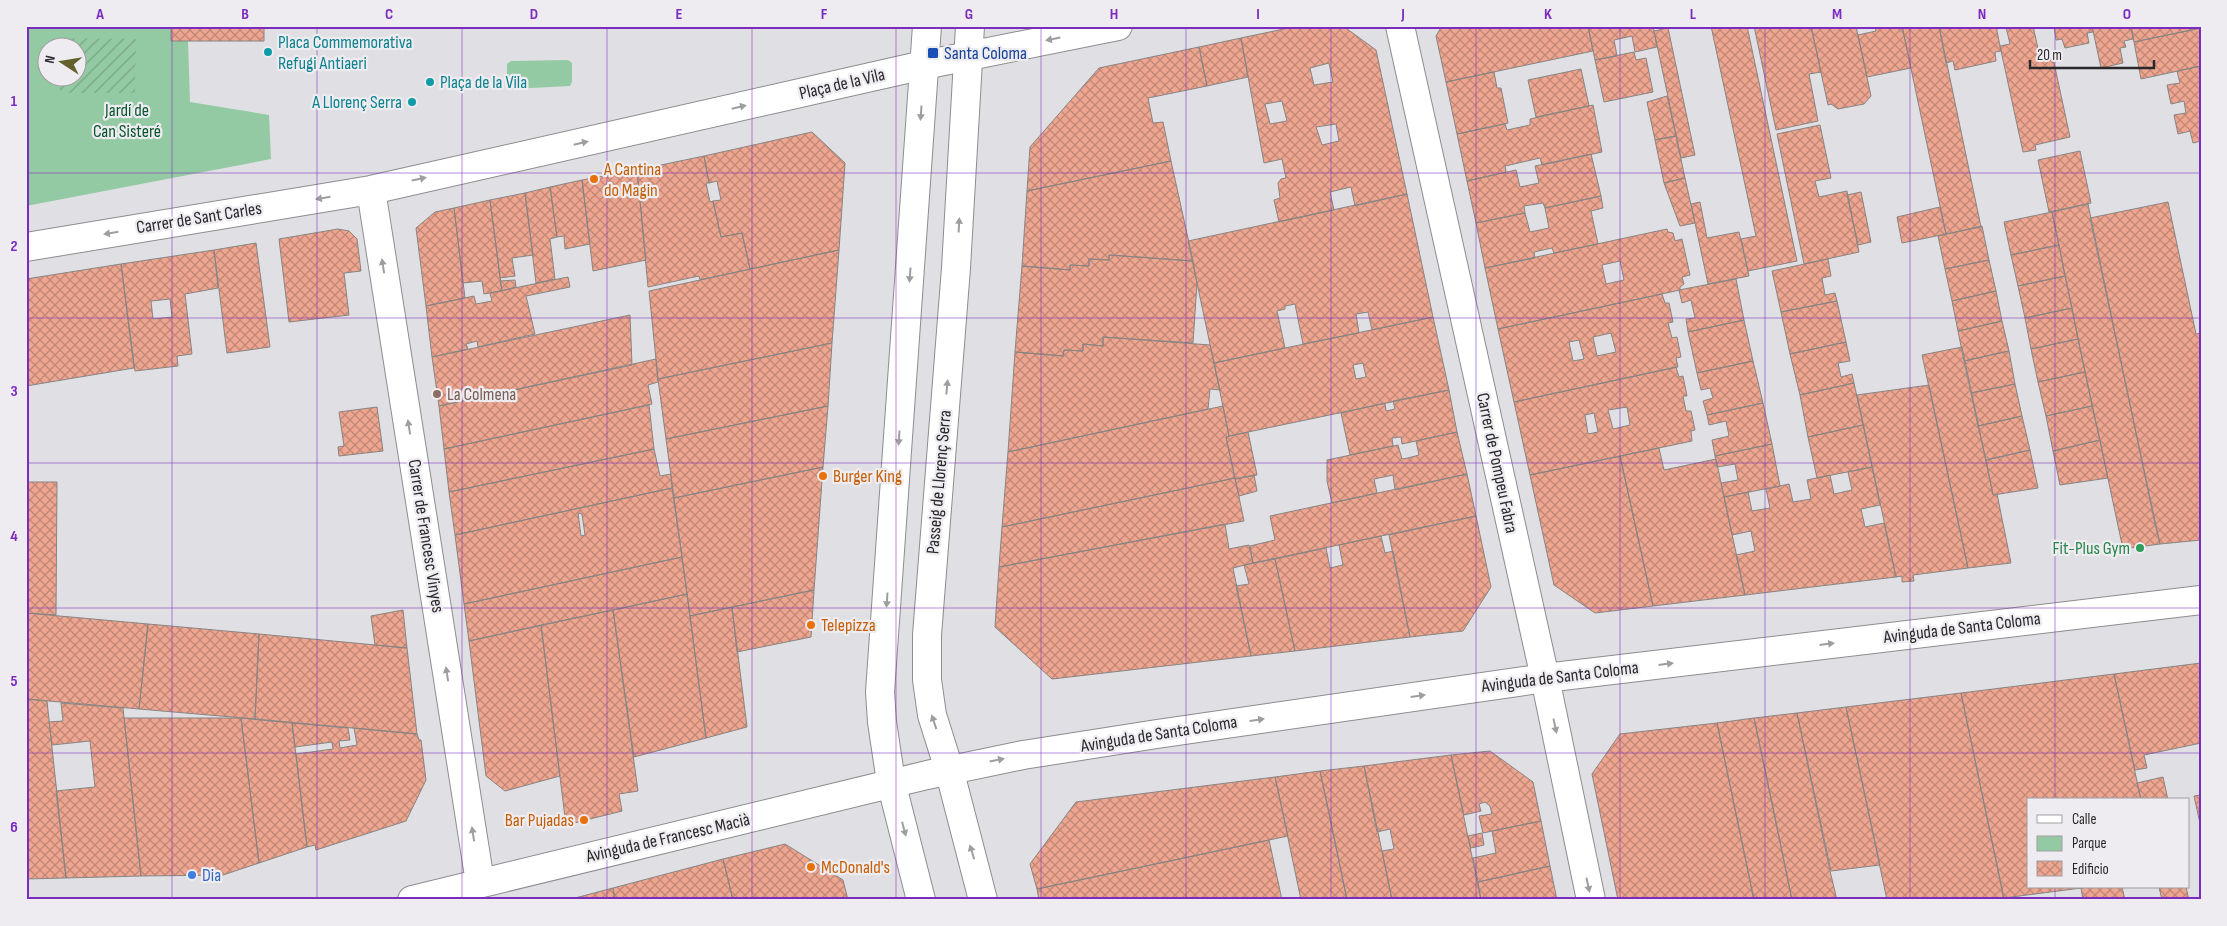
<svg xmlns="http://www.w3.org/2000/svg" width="2227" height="926" font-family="'Sofia Sans Condensed',sans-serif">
<defs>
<pattern id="garden-furrows" width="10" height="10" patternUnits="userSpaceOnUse" patternTransform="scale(1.25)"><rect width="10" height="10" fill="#93caa4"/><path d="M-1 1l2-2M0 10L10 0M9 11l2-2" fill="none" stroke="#78a486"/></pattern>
<pattern id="building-cross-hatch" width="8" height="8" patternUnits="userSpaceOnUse" patternTransform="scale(1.25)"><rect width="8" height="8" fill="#eea690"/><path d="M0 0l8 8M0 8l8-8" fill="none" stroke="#c18776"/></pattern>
</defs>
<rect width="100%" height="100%" fill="#e0dfe3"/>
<!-- park -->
<path fill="#93caa4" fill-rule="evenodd" d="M26,26H171V41H188L190,102L269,115L271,159L26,206ZM48,48H78V78H48Z
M568,60L572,63V82L570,86L511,89L507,85V64L511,61Z"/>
<!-- garden -->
<path fill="url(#garden-furrows)" d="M60,38L136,39L135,93H60V78H78V48L60,47Z"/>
<!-- building -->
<path fill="url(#building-cross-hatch)" stroke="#888483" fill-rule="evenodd" d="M171,26H264V41H171Z
M1298,26H1343L1376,50L1407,194L1355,206L1351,187L1330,192L1334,210L1279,222L1274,200L1280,198L1278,183L1281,179L1286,178L1282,159L1264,163L1241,38ZM1329,63L1333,82L1314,85L1310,68ZM1282,101L1287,121L1270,124L1265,104ZM1336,124L1339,141L1322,145L1316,127Z
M1442,26H1588L1593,51L1446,82L1436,36Z
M1588,26H1653L1657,47L1635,52L1632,36L1614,40L1617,56L1595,60Z
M1711,26H1747L1797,261L1748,271L1741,239L1756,236Z
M1754,26H1811L1821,72L1809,74L1818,121L1776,130Z
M1811,26H1856L1871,96L1864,104L1838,109L1831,104L1828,105Z
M1875,26H1902L1911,68L1867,77L1858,35L1876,31Z
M1902,26H1939L1981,227L1946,234Z
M1939,26H1996L2001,51L1995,52L1996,61L1955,70L1953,61L1946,63Z
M1996,26H2033L2039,53L2045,51L2047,60L2053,58L2070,137L2035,145L2036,150L2023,152L2000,46L2010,44L2006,27L1997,29Z
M2054,26H2092L2093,32L2087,33L2089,43L2065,48L2062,39L2056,40Z
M2092,26H2131L2133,39L2124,41L2126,47L2120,48L2123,63L2101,68Z
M2131,26H2201V28L2134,42Z
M1668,28L1695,155L1681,158L1654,31Z
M2201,28V66L2141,79L2134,42Z
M1241,38L1248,77L1207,86L1199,47Z
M1199,47L1207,86L1148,98L1153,123L1163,122L1171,161L1027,191L1030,147L1099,68Z
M1634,52L1636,60L1646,58L1653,92L1604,102L1595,60Z
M2201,66V141L2193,143L2190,131L2178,134L2174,115L2186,113L2184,101L2171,104L2167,85L2180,83L2177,71Z
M1581,69L1589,106L1536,117L1528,80Z
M1494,72L1497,88H1501L1508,123L1457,134L1446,82Z
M1667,96L1676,136L1655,140L1647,102Z
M1593,105L1602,152L1542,165L1540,158L1505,166L1506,172L1467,181L1457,134L1505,124L1507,130L1530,125V119Z
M1820,125L1831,178L1815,181L1819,197L1847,191L1859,252L1804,264L1777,134Z
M812,132L845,163L839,250L750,269L742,233L721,237L713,201L721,200L717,181L709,183L704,156Z
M1676,136L1685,178L1664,183L1655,140Z
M2080,151L2091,203L2049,212L2038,160Z
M1591,154L1601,196L1545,208L1543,203L1524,206L1525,213L1476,223L1467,181L1516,170L1520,187L1539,183L1535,166Z
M704,156L709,183H706L710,202L713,201L721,237L742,233L750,269L700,280L699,276L648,287L637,170Z
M1171,161L1193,261L1109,255V260L1089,259V266L1070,265V270L1022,266L1027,191Z
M637,170L646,260L593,271L582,180Z
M1685,178L1695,223L1680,226L1664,183Z
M582,180L590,244L565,249L564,236L557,237L550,187Z
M550,187L557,237L550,239L555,279L536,283L525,193Z
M1861,192L1871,242L1858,245L1847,195Z
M525,193L533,255L512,258L515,276L500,278L490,200Z
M1407,194L1433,317L1372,330L1368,312L1356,314L1359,333L1303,344L1295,304L1285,306V309L1277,311L1285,348L1214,363L1188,241Z
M1601,196L1603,208L1591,211L1598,244L1554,253L1552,248L1534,252L1535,258L1485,268L1476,223L1525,213L1530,232L1549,228L1545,208Z
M490,200L502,291L484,294L482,281L463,283L454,208Z
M1700,202L1707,238L1739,232L1749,276L1708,284L1691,204Z
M2168,202L2196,334L2201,333V540L2160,544L2090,218Z
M2088,204L2155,524L2160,544L2123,549L2079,343L2052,212Z
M1940,207L1946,234L1902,243L1897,217Z
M454,208L465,298L426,306L416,228L435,212Z
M2052,212L2059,245L2011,255L2004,222Z
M1982,226L1989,260L1945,269L1938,236Z
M338,229L349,231L357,239L361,271L344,273L349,315L289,322L279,239Z
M1667,229L1668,232L1673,233L1675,241L1682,239L1690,275L1682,277L1684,284L1680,287V290L1498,329L1485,268ZM1620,261L1624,280L1606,284L1602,265Z
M256,243L270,347L227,353L214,250Z
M2059,245L2065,276L2018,286L2011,255Z
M214,250L218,288L185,294L192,354L177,356L178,366L135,371L121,264ZM170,299L172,317L153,319L151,301Z
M839,250L832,343L658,379L649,291Z
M1109,255L1193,261L1197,283L1193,343L1103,337V346L1083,344V351L1064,350L1063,356L1015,352L1022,266L1070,270V265L1089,266V259L1109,260Z
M1828,259L1831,276L1822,278L1825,295L1835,293L1837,301L1781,312L1772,271Z
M1989,260L1996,291L1952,301L1945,269Z
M121,264L134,368L26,386V279Z
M2065,276L2072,308L2025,318L2018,286Z
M568,277L570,287L526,296L535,334L478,347L477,341L466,344L468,349L432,357L426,306L474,296L476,304L492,301L490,293Z
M1736,279L1744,320L1688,332L1686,319L1695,318L1691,300L1682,303L1679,290Z
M515,280L516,287L502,291L500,281Z
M1996,291L2002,321L1958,331L1952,301Z
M1662,294L1665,303H1669L1673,322L1668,323L1672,338L1677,337L1681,357L1676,358L1678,367L1514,402L1498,329ZM1611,333L1616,352L1597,356L1593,337ZM1579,340L1584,359L1573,361L1569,342Z
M1837,301L1846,342L1790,354L1781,312Z
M2072,308L2078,339L2031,349L2025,318Z
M630,315L632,365L439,406L432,357Z
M1433,317L1449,390L1229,436L1214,363ZM1363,363L1366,377L1356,379L1353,365Z
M1744,320L1753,361L1697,373L1688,332Z
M2002,321L2009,351L1964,361L1958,331Z
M1103,337L1210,345L1220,390L1210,389L1208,409L1008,452L1015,352L1063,356L1064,350L1083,351V344L1103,346Z
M2078,339L2085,372L2038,382L2031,349Z
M1846,342L1850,361L1838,363L1841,377L1852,374L1854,383L1800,395L1790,354Z
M832,343L828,406L666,439L658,379Z
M1962,347L1993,495L1997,494L2011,563L1968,568L1922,355Z
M2009,351L2015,384L1971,393L1964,361Z
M656,359L658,382L648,385L652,404L444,449L439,406Z
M1753,361L1763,403L1707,415L1703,401L1713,398L1710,388L1701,390L1697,373Z
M1676,367L1679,377L1683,376L1687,396H1683L1686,411H1691L1695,430L1691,431L1692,441L1530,475L1514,402ZM1627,407L1630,425L1613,429L1608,410ZM1594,413L1598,432L1588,434L1585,415Z
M2085,372L2092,406L2046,416L2038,382Z
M1854,383L1863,425L1808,437L1800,395Z
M2015,384L2022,416L1978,426L1971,393Z
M1929,385L1968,568L1913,575L1914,581L1902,582V576L1896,577L1857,395Z
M1449,390L1457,432L1402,444L1401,437L1392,438L1393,446L1350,455L1341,413L1385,403L1386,411L1395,409L1393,401Z
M1763,403L1772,444L1715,456L1712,440L1729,436L1726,421L1709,425L1707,415Z
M649,405L654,449L449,492L444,449Z
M828,406L823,467L674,498L666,439Z
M1223,406L1229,436L1226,437L1235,478L1002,527L1008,452Z
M2092,406L2100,440L2053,451L2046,416Z
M377,407L383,451L339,456L338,447L344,446L339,412Z
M2022,416L2030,450L1986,460L1978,426Z
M1863,425L1872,467L1817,478L1808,437Z
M1248,432L1257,475L1235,479L1226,437Z
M1457,432L1467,474L1395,490L1393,475L1374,479L1377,493L1332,503L1327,481V460L1398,445L1402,459L1408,458L1419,455L1416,441Z
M2100,440L2108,478L2060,485L2053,451Z
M1772,444L1780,486L1724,497L1721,483L1738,480L1735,464L1717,467L1715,456Z
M1659,448L1664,470L1716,459L1745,595L1653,606L1620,456Z
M654,449L660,476L671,474L672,488L455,535L449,492Z
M2030,450L2038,488L1993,495L1986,460Z
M1620,456L1653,606L1595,613L1554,585L1530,475Z
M823,467L814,590L690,616L674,498Z
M1872,467L1880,505L1861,509L1865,527L1884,523L1896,577L1745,595L1736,555L1755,551L1751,531L1732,535L1724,497L1748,492L1752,511L1770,508L1766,489L1789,484L1793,502L1811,499L1807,480L1830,475L1834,494L1852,490L1848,472Z
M1467,474L1476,516L1253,563L1250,546L1275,540L1270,516Z
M1254,475L1257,491L1239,496L1235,479Z
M1235,478L1244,521L999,567L1002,527Z
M26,482H57L56,615L26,613Z
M672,488L682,557L464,604L455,535ZM578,513L582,514L585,535L581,536Z
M1476,516L1491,587L1463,631L1410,637L1389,535Z
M1225,524L1229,549L1249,545L1253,563L1233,568L1251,656L1052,679L995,627L999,567Z
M1381,536L1385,553L1393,551L1410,637L1295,651L1275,559L1326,548L1330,568L1343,565L1339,545Z
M682,557L687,594L469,641L464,604Z
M1275,559L1295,651L1251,656L1236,586L1249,584L1244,565Z
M814,590L811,637L737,652L732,607Z
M687,594L706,738L634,757L613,610Z
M732,607L747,727L706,738L690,616Z
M403,610L407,648L375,645L371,616Z
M613,610L638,791L619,794L622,811L566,825L541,625Z
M26,613L148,624L139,709L26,699Z
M148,624L259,634L255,719L139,709Z
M541,625L560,776L505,791L486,776L469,641Z
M259,634L407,648L417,734L255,719Z
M2201,663V743L2144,755L2147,768L2135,770L2114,674Z
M2114,674L2141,800H2028V887H2089L2004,898L1961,693Z
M1961,693L2004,900H1887L1846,707Z
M26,699L47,701L66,878L26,879Z
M61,703L123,708L141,876L66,878L56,791L95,787L90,741L52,745L49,722L63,721Z
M1846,707L1880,865L1831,871L1797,713Z
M1797,713L1830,871L1837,900H1792L1754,718Z
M124,718H241L259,863L223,875L141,876Z
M241,718L292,723L307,847L259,863Z
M1754,718L1773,807L1792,900H1754L1717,723Z
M292,723L348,728L350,740L339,741L340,748L357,745L354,728L417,734L419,740H421L426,780L406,821L316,850L315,845L307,847L296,754L333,749L332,742L295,747Z
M1717,723L1754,900H1618L1592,774L1620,734Z
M1490,751L1533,782L1541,821L1483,833L1479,816L1492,814L1490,806L1485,802L1479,804L1481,811L1464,815L1451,755Z
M1451,755L1481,900H1392L1382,851L1394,849L1390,829L1377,832L1364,766Z
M1364,766L1383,856L1392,900H1347L1320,771Z
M1320,771L1330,817L1347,900H1301L1279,795L1275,777Z
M1275,777L1288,836L1037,889L1030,864L1076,802Z
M2163,777L2168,800H2141L2137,783Z
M2201,795V828L2194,796Z
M1541,821L1550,866L1478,882L1473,858L1496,853L1492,831Z
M1482,833L1484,845L1471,848L1468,836Z
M1269,840L1282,900H1039L1037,889Z
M785,844L843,880L848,900H733L723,859Z
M723,859L733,900H615L613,888Z
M1550,866L1557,900H1481L1478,882Z
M2089,887H2122L2125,900H2083L2081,888Z
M2159,887H2186L2189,900H2162Z
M613,888L615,900H570L575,898Z"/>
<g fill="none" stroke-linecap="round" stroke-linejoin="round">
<defs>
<path id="pedestrian" d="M1400,26L1545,678"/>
<path id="minor" d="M371,190L480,882
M26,247L371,190L924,65L1118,26
M1545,678L1591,900
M927,775L1023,755L1157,734L1545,678L2201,600"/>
<path id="tertiary" d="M970,26L956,268L927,635V680L932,715L949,769L983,900
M412,900L923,776
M921,900L891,782L882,722L880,692L927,26"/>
</defs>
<!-- pedestrian casing -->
<use href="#pedestrian" stroke="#8d8c8f" stroke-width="30"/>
<!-- minor casing -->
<use href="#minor" stroke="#8d8c8f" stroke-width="30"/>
<!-- tertiary casing -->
<use href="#tertiary" stroke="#8d8c8f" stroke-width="30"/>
<!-- pedestrian -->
<use href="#pedestrian" stroke="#fff" stroke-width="28"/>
<!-- minor -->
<use href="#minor" stroke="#fff" stroke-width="28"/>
<!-- tertiary -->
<use href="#tertiary" stroke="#fff" stroke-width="28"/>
</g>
<!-- one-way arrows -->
<defs><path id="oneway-solid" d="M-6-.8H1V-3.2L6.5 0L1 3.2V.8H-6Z" transform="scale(1.25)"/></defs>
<g fill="#9f9e9f">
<use href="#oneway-solid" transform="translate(1053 39) rotate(169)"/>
<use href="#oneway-solid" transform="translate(739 107) rotate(-13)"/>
<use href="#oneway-solid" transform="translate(921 113) rotate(94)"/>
<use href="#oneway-solid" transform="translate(581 143) rotate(-13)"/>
<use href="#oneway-solid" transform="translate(419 179) rotate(-12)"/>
<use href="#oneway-solid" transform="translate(323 198) rotate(171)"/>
<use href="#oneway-solid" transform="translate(959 225) rotate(-87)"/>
<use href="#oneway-solid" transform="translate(111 233) rotate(171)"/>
<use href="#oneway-solid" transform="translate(383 266) rotate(-99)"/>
<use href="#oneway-solid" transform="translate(910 275) rotate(94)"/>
<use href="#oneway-solid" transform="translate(947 387) rotate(-85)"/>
<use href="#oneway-solid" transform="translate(409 427) rotate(-99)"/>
<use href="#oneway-solid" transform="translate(899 438) rotate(94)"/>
<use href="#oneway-solid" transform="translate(887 600) rotate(94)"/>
<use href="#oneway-solid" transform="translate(1827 644) rotate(-7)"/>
<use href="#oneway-solid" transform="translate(1666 664) rotate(-7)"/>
<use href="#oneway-solid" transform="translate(447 674) rotate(-99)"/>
<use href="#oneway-solid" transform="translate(1418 696) rotate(-8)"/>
<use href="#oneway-solid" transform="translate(1257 720) rotate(-8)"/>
<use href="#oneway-solid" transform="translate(934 722) rotate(-108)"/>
<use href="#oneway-solid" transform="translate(1555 726) rotate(78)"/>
<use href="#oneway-solid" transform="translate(997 760) rotate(-11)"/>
<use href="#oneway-solid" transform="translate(904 829) rotate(75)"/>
<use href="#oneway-solid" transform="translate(473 834) rotate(-99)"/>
<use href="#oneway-solid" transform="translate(972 852) rotate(-107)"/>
<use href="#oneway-solid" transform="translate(1588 885) rotate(78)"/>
</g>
<!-- grid -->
<path fill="none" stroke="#7b2cbf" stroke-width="1" stroke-opacity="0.55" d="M172,26V900M317,26V900M462,26V900M607,26V900M752,26V900M896,26V900M1041,26V900M1186,26V900M1331,26V900M1476,26V900M1620,26V900M1765,26V900M1910,26V900M2055,26V800M26,173H2201M26,318H2201M26,463H2201M26,608H2201M26,753H2201M2055,887V900"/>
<!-- markers -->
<g fill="#0f9aa8" stroke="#eeecf0" stroke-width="2">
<circle cx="268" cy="52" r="5"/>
<circle cx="430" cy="82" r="5"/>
<circle cx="412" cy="102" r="5"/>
</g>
<rect fill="#1a4fb4" stroke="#eeecf0" stroke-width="2" x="927" y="47" width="12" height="12" rx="2.5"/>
<g fill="#e8710a" stroke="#eeecf0" stroke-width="2">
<circle cx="594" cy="179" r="5"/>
<circle cx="823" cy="476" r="5"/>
<circle cx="811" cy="625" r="5"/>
<circle cx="584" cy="820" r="5"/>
<circle cx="811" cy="867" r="5"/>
</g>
<circle fill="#8d6e63" stroke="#eeecf0" stroke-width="2" cx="437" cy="394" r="5"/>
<circle fill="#2e9e5b" stroke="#eeecf0" stroke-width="2" cx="2140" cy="548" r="5"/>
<circle fill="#3f7fe0" stroke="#eeecf0" stroke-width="2" cx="192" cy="875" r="5"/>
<g text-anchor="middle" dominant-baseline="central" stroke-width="4.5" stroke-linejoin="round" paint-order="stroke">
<!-- culture labels -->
<g font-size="18" fill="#0d838f" stroke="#eeecf0" text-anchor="start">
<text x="278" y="42">Placa Commemorativa<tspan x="278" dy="21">Refugi Antiaeri</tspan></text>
<text x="440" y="82">Plaça de la Vila</text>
<text x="402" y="102" text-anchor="end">A Llorenç Serra</text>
</g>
<!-- transit labels -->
<g font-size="18" fill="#164399" stroke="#eeecf0" text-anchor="start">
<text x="944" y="53">Santa Coloma</text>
</g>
<!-- street labels -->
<g font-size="18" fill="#29282a" stroke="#eeecf0">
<text transform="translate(842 84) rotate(-13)">Plaça de la Vila</text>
<text transform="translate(199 218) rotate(-9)">Carrer de Sant Carles</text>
<text transform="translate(1497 463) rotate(78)">Carrer de Pompeu Fabra</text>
<text transform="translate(939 482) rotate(-85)">Passeig de Llorenç Serra</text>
<text transform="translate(426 536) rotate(81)">Carrer de Francesc Vinyes</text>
<text transform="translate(1962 628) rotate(-7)">Avinguda de Santa Coloma</text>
<text transform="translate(1560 677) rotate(-7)">Avinguda de Santa Coloma</text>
<text transform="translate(1159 734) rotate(-9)">Avinguda de Santa Coloma</text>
<text transform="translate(668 838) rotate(-13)">Avinguda de Francesc Macià</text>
</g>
<!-- park labels -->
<g font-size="18" fill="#08562f" stroke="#eeecf0">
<text x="127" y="110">Jardí de<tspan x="127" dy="21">Can Sisteré</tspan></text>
</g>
<!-- food labels -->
<g font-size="18" fill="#c56008" stroke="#eeecf0" text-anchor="start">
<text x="604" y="169">A Cantina<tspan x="604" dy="21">do Magin</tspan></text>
<text x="833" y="476">Burger King</text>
<text x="821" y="625">Telepizza</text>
<text x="574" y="820" text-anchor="end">Bar Pujadas</text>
<text x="821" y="867">McDonald's</text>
</g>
<!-- education labels -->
<g font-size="18" fill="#785e54" stroke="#eeecf0" text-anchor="start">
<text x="447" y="394">La Colmena</text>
</g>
<!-- leisure labels -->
<g font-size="18" fill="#27864d" stroke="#eeecf0" text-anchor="end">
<text x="2130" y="548">Fit-Plus Gym</text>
</g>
<!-- shop labels -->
<g font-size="18" fill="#366cbe" stroke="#eeecf0" text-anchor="start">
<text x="202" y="875">Dia</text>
</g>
</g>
<!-- border -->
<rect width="2227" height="926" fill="none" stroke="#eeecf0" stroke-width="55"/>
<!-- legend -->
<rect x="2027" y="798" width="162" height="90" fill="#eeecf0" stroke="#9f9ea1"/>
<rect x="2037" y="815" width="25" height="8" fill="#ffffff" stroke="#9f9ea1"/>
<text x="2072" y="824" font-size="15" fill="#29282a">Calle</text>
<rect x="2037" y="836" width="25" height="15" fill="#93caa4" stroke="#9f9ea1"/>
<text x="2072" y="848" font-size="15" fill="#29282a">Parque</text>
<rect x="2037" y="861" width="25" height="15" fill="url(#building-cross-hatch)" stroke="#9f9ea1"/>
<text x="2072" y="874" font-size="15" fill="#29282a">Edificio</text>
<!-- north arrow -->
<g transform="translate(62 62) rotate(282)"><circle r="24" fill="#eeecf0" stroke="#9f9ea1"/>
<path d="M0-4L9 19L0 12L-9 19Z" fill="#64602c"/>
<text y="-8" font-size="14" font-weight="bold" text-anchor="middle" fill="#29282a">N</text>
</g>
<!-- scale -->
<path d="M2030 60v8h124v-8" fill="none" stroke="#29282a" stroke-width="2.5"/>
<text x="2037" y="60" font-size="15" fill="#29282a" stroke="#eeecf0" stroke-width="4" paint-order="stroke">20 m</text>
<rect x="28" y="28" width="2172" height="870" fill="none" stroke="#7b2cbf" stroke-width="2"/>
<g font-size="16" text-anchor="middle" font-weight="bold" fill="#7b2cbf">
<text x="100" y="19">A</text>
<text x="245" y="19">B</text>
<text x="389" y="19">C</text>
<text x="534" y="19">D</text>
<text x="679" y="19">E</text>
<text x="824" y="19">F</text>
<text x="969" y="19">G</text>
<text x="1114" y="19">H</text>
<text x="1258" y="19">I</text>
<text x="1403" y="19">J</text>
<text x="1548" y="19">K</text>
<text x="1693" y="19">L</text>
<text x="1837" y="19">M</text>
<text x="1982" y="19">N</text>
<text x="2127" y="19">O</text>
<text x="14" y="106">1</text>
<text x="14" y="251">2</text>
<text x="14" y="396">3</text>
<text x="14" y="541">4</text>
<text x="14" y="686">5</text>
<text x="14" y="832">6</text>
</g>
</svg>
